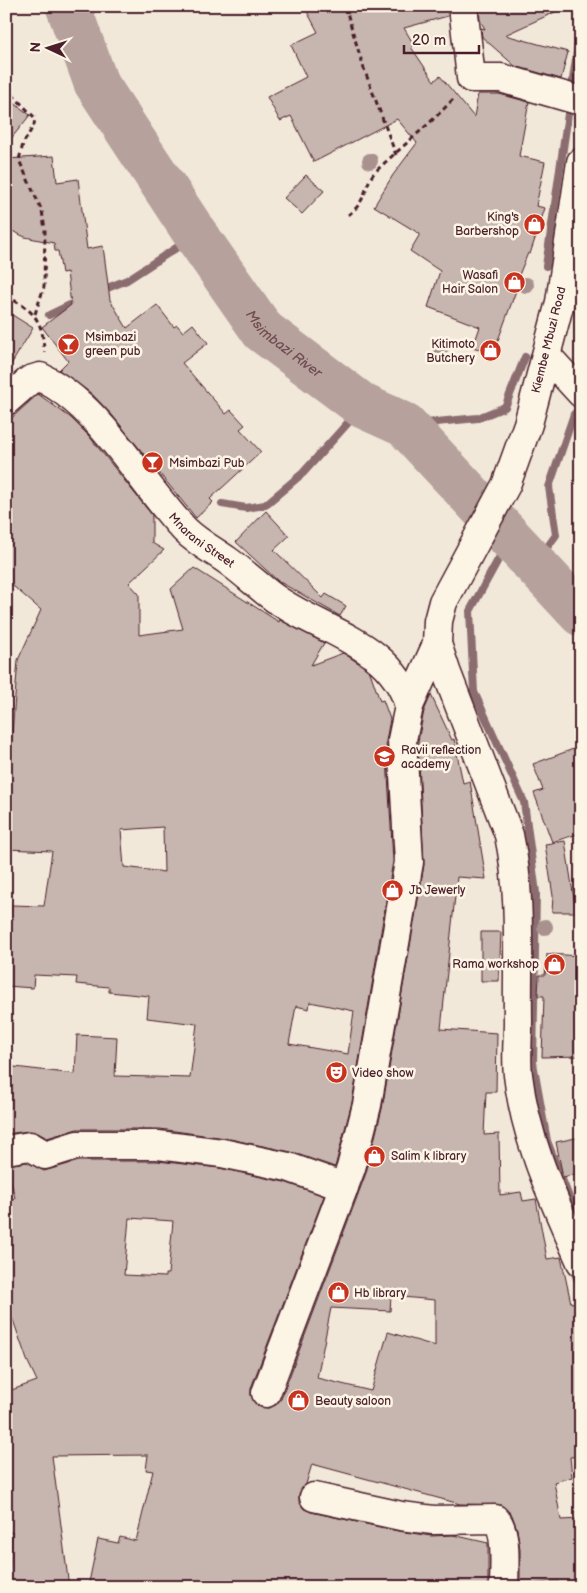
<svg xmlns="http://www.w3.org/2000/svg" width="587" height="1593" font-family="'Balsamiq Sans',sans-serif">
<rect width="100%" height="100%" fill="#f1e8da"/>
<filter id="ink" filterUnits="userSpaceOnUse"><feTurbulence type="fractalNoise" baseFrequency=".02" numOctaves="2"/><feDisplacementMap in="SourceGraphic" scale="10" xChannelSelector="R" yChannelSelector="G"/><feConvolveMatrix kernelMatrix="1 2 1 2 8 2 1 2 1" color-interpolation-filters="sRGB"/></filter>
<g filter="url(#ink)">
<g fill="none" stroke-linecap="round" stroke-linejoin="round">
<!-- stream -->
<path stroke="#8b6d6f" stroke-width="8" d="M546,266L581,24
M100,291L127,280L196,235
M581,301L578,313L581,321
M49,315L80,300
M405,425L478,418L505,407L525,357
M222,504L246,508L265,505L303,473L363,406
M510,538L470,611L474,692L524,802L536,893L533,1063L547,1141L581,1228
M521,548L541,556L556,535L549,487L574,414
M572,1266L581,1288"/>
<!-- river -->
<path stroke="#b6a19c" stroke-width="45" id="s1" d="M68,6L96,83L196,235L263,331L363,406L405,425L581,614"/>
</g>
<!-- building -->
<path fill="#c7b6af" stroke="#4a1f2b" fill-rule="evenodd" d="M304,6H448V16L404,28L414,45L411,47L434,81L440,76L474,117L478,94H499L529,102L519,156L545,162L536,206L545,208L530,254L528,253L514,287L517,288L493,354L473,347L480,327L428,307L440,271L410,251L420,234L374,206L393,175L417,143L397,119L314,162L291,116L280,121L267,97L306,77L291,45L318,32Z
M479,6H568L505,35L568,52L561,79L515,66L482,37L481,28L485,29L480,20Z
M6,97L30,115L6,145Z
M54,156L57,182L78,179L87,249L103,246L110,300L127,328L157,305L174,327L177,325L183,332L193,324L208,343L182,363L226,414L231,410L245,425L240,429L261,452L210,499L213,502L196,518L112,415L92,394L59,370L68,361L42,327L71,305L67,272L62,273L58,251H55L54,243L25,237L6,228V159Z
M306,175L324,191L302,214L284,198Z
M6,311L33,328L6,373Z
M38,394L71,418L89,436L152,515V543L164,550L129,583L139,594V635L183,629L171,589L194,568L279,622L280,620L324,643L311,665L343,653L360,664L370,672L380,701L383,700L390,719L386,741L393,861L352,1102L335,1167L291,1152L225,1138L160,1129H77L47,1138L38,1133L28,1131L6,1134V1066L75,1074L77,1035L117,1037L115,1076L190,1078L197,1024L147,1018L149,996L109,992V987L76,984L77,977L34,975L33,988L6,986V911H11V905L44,906L52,851L6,849V806L18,660L41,610L6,580V423ZM163,827L164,872L124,867L121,830ZM310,1002L354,1011L348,1054L289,1044L296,1006L309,1009Z
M266,511L289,536L274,550L323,598L326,594L346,606L340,616L278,581L236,542Z
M431,695L452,740L454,739L463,783L470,781L486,879L457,877L441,1029L497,1033L496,1092H486L484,1135L499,1134L500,1195L521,1192L523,1201L536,1199L547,1259L561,1257L571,1303L577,1302L581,1324V1456L570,1457L572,1477L554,1482L561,1520L581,1519V1587H559L558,1581L520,1585V1550L517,1529L512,1515L501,1505L460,1504L312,1464L306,1484L299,1494V1502L304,1509L311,1512L398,1531L431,1536L453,1535L488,1543V1587H284L260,1580L257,1587H88L98,1539L118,1543L120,1537L136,1541L153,1471L146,1470L148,1455L52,1456L69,1587H9L12,1532L6,1533V1504H11L6,1466V1392L37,1381L27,1360L6,1300V1200L15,1198L7,1165L27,1162L44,1171L79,1161H157L219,1168L284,1182L324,1196L251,1388V1395L254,1402L260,1407L268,1408L276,1405L281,1399L366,1173L382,1109L424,865L418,741L424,711ZM129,1218L173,1221L168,1274H165V1277L124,1275ZM391,1296L435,1300V1346L388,1332L371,1391L317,1378L331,1308L390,1311Z
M576,748L581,761V833L552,842L534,793L543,790L533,764Z
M565,841L576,912H552L553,896L545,844Z
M481,932H501L499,981H481Z
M547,954L581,956V1056L542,1057L544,996H538L539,975H545Z
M581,1137V1173L563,1177L556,1142Z"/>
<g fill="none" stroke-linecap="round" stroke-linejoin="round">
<defs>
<g id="minor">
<path d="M463,6L471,78H501L581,101"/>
<path d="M547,356L581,393"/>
<path id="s2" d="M6,401L30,380L40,377C101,406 139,482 185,530C197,542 214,551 228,561C242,571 255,583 269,594C316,631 392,641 409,706"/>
<path d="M6,1150L30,1146L45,1155L77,1145H158L222,1153L288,1167L344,1187"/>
<path d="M266,1393L351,1168L367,1105L409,862L402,740L409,706L437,644"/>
<path d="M314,1497L401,1516L433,1520L495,1519C508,1530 504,1570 504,1587"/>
</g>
<path id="major" d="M581,162L560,302L528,424L506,485L443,602L438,621L437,644L446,671L509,835C522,896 517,960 518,1021C518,1039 516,1057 518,1075C526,1143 554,1200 581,1262"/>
</defs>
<!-- minor casing -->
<use href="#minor" stroke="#4a1f2b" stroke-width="31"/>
<!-- major casing -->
<use href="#major" stroke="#4a1f2b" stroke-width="31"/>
<!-- path -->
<path stroke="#4a1f2b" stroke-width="3" stroke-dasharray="5 4" stroke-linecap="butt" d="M345,6L363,66L396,155
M6,88L35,118L34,125L23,144L19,160L42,211L45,229L44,287L35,314
M348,215C369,200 363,184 376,171C402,146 431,124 455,97
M6,296C34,311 43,319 44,352"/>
<!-- minor -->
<use href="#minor" stroke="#fcf5e5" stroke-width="28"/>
<!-- major -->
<use href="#major" stroke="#fcf5e5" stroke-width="28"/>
</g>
<!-- trees -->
<g fill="#a9918e">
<circle cx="370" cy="161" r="8"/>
<circle cx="526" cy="285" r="8"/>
<circle cx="440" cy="349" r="8"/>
<circle cx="545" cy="927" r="8"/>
</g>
</g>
<!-- icons -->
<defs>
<symbol id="shop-disc" viewBox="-11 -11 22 22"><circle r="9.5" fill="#c8321e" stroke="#fcf5e5"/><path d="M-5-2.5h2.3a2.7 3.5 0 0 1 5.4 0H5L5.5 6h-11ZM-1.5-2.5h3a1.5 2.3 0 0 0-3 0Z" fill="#fff"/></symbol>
<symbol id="bar-disc" viewBox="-11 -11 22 22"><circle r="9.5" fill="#c8321e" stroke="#fcf5e5"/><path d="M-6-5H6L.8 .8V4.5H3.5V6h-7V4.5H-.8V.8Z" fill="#fff"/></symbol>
<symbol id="school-disc" viewBox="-11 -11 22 22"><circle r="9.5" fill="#c8321e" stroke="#fcf5e5"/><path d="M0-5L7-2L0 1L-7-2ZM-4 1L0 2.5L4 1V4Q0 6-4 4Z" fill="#fff"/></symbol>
<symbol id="theatre-disc" viewBox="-11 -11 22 22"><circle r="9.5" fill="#c8321e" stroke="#fcf5e5"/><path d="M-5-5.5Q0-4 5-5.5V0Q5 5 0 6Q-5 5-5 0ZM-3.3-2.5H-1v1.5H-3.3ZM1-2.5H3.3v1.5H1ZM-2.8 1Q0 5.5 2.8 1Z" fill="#fff"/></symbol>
</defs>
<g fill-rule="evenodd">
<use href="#shop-disc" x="522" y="212" width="25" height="25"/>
<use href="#shop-disc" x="502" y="270" width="25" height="25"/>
<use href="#bar-disc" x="56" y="332" width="25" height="25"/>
<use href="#shop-disc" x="478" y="338" width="25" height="25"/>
<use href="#bar-disc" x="140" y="450" width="25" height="25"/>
<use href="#school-disc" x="372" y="744" width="25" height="25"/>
<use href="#shop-disc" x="380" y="878" width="25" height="25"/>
<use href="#shop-disc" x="542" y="952" width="25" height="25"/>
<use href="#theatre-disc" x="324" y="1060" width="25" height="25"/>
<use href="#shop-disc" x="362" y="1144" width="25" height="25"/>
<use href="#shop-disc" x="326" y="1280" width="25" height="25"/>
<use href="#shop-disc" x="286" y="1388" width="25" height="25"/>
</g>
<g text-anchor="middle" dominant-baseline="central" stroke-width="5" stroke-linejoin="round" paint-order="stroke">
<!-- poi labels -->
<g font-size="12" fill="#4a1f2b" stroke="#fcf5e5" text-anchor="start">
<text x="519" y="217" text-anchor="end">King's<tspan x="519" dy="14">Barbershop</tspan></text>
<text x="498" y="275" text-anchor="end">Wasafi<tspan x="498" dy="14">Hair Salon</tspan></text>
<text x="85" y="337">Msimbazi<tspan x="85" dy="14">green pub</tspan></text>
<text x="475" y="344" text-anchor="end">Kitimoto<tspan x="475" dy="14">Butchery</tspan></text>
<text x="169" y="463">Msimbazi Pub</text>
<text x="401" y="750">Ravii reflection<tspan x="401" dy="14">academy</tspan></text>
<text x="409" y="890">Jb Jewerly</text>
<text x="539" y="964" text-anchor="end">Rama workshop</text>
<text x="352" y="1073">Video show</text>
<text x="391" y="1156">Salim k library</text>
<text x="354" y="1293">Hb library</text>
<text x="315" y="1401">Beauty saloon</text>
</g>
<!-- street labels -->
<g font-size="12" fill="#4a1f2b" stroke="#fcf5e5">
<text transform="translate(549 340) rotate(-76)">Kiembe Mbuzi Road</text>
<text stroke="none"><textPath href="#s2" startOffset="274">Mnarani Street</textPath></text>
</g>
<!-- water labels -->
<g font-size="14" font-style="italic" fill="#704c53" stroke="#fcf5e5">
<text stroke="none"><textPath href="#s1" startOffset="405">Msimbazi River</textPath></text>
</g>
</g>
<!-- margin -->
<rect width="587" height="1593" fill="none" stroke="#fcf5e5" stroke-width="25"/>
<rect x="12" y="12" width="562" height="1568" fill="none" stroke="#4a1f2b" stroke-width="2" filter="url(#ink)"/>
<!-- north arrow -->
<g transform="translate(48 48) rotate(274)" stroke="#fcf5e5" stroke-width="4" paint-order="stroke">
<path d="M0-4L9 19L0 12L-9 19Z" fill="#4a1f2b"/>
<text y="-8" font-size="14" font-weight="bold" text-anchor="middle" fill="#4a1f2b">N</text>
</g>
<!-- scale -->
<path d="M404 45v8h75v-8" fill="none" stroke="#4a1f2b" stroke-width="2.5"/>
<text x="412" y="45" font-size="15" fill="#4a1f2b" stroke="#fcf5e5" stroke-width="4" paint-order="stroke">20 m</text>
</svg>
